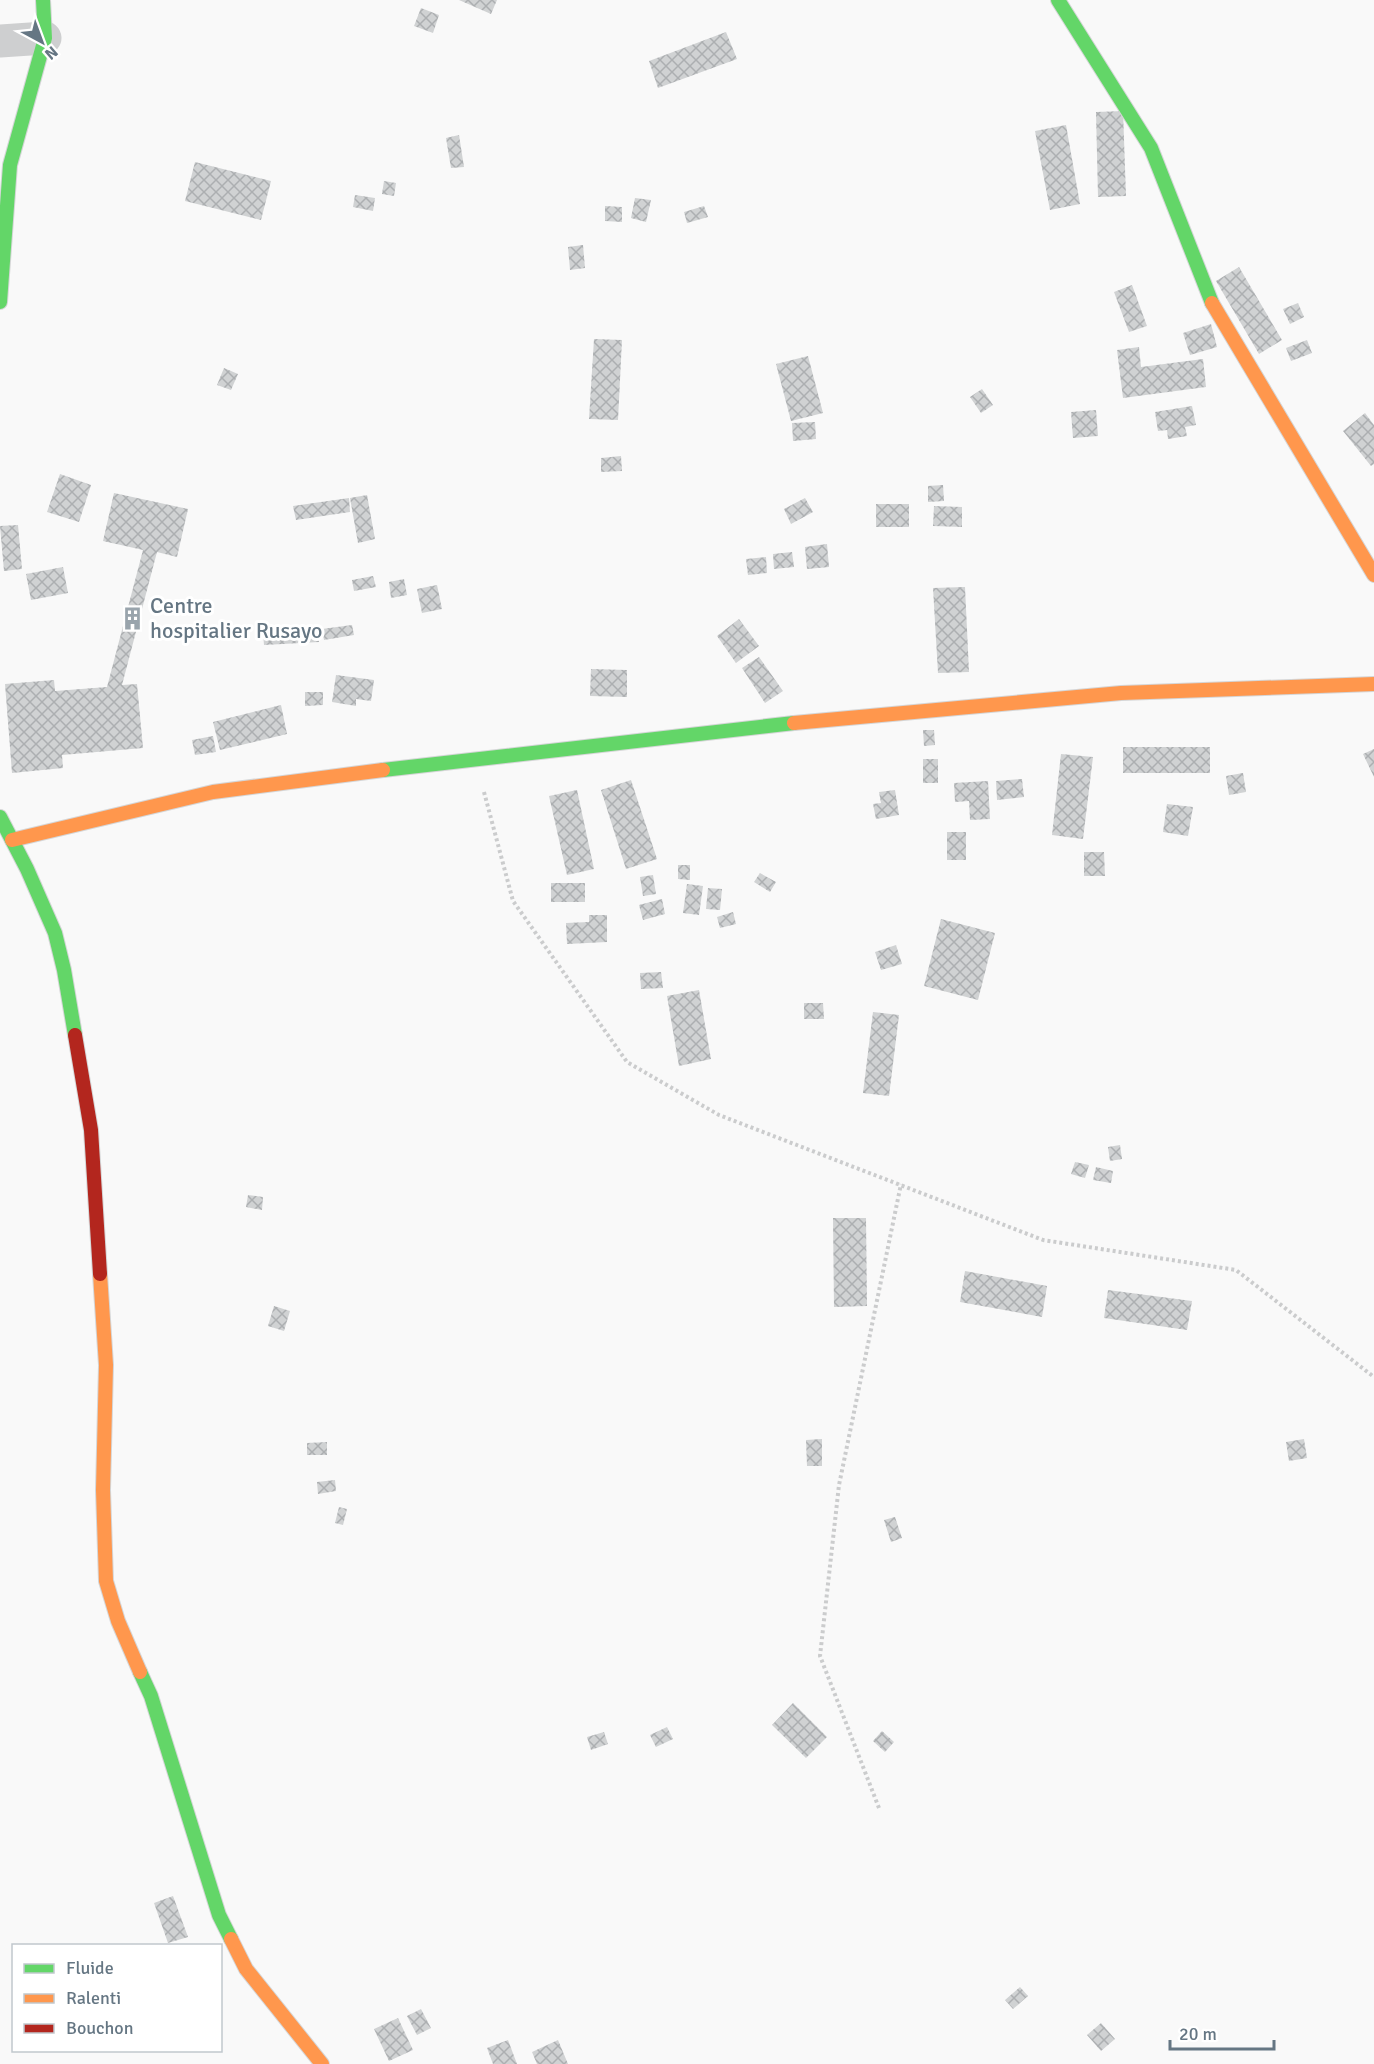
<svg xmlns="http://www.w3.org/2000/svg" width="1374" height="2064" font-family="Signika,sans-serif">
<defs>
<pattern id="building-cross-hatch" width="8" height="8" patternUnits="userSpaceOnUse" patternTransform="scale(1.5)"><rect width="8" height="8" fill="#d0d2d3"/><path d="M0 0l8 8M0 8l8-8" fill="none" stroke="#acafb1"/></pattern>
</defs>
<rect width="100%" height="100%" fill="#f9f9f9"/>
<!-- building -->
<path fill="url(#building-cross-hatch)" d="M459,0H497L491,14Z
M421,8L439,15L433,33L414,26Z
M726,32L737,59L658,88L649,61Z
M1123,111L1126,196L1098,197L1096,112Z
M1066,125L1080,204L1050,210L1035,131Z
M459,135L464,167L451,168L446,138Z
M195,162L271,181L261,220L185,201Z
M384,181L396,183L394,196L382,194Z
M355,195L375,198L373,211L353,207Z
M635,198L651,200L646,222L631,218Z
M605,206L622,207V222L605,221Z
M704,206L708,217L687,223L684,212Z
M583,245L585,268L570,270L568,247Z
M1239,267L1282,340L1259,354L1216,281Z
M1132,285L1147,326L1129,332L1114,292Z
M1298,303L1304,317L1290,324L1283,309Z
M1211,324L1217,347L1190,355L1183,333Z
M594,339L622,340L618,420L589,419Z
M1307,340L1312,353L1291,361L1286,348Z
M1139,347L1141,367L1203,359L1206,387L1123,398L1117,350Z
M808,356L823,413L791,421L776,364Z
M224,368L238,374L231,390L217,385Z
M982,389L993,405L981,413L970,397Z
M1192,406L1196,425L1185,427L1187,436L1168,439L1167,430L1158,431L1155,412Z
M1096,410L1098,436L1073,438L1071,412Z
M1365,413L1374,425V464L1371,466L1343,431Z
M815,422L816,439L793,441L792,423Z
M621,456L622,471L601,472V458Z
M60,474L91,485L79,522L47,512Z
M943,485L944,501L928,502V486Z
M114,493L188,509L177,557L157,552L122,685L137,684L143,748L62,755L63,768L12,773L5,684L54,680L55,691L107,687L143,550L103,541Z
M367,495L375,539L358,543L350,498Z
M349,498L350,512L296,520L293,506Z
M805,498L813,512L791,524L784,509Z
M876,504H909V527H876Z
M934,506L962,507V527L933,526Z
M18,525L22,569L4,571L0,526Z
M827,544L829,567L807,569L805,547Z
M792,552L794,567L774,569L773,554Z
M766,557L767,573L748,575L746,559Z
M63,567L68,593L31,600L26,574Z
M373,576L376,587L354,591L352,580Z
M404,579L407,595L391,598L389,582Z
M437,585L442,609L422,613L417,589Z
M965,587L969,672L938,673L933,588Z
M739,619L759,646L736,663L717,636Z
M352,625L354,635L324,640L322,629Z
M318,631L319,642L264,645L263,633Z
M759,657L783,691L765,703L742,668Z
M591,669L627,670V697L590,696Z
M336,675L374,680L371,701L356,699V706L332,702Z
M305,692H323V705L305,706Z
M281,705L287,734L220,750L213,722Z
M923,730H934L935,745L924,746Z
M213,736L216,752L195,755L192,740Z
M1123,747H1210V773H1123Z
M1374,749V777L1363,754Z
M1061,754L1093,757L1083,839L1052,835Z
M923,759H938V783H923Z
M1243,773L1246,792L1229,795L1226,776Z
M1022,779L1024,797L997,800L996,781Z
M631,780L657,859L626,869L601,790Z
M988,781L990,819L970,820L969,801L955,802L954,783Z
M577,790L594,869L567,875L549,796Z
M895,790L899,815L876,819L873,804L881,803L879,792Z
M1167,804L1193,807L1188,836L1163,832Z
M947,832H966V860H947Z
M1084,852H1104L1105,876H1084Z
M678,865H690V880L678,879Z
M760,873L776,882L770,892L754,882Z
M653,875L656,894L643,896L640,877Z
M551,883H585V902H551Z
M687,884L703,886L699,915L683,913Z
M708,888L722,889L720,910L706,909Z
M662,899L665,914L643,920L639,905Z
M733,912L736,924L720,928L717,917Z
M589,915H607V942L567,944L566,923L589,922Z
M941,919L995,933L978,1000L924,986Z
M896,945L902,964L881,970L875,952Z
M661,972L663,988L641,989L640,973Z
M699,990L711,1059L679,1066L667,996Z
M804,1003H823L824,1019H804Z
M873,1012L899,1015L889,1096L863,1093Z
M1120,1145L1122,1159L1110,1161L1108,1147Z
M1075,1162L1089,1165L1085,1178L1071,1174Z
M1096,1167L1113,1171L1111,1183L1093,1180Z
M248,1195L263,1197L262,1210L246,1207Z
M833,1218H866L867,1306L834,1307Z
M965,1271L1047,1286L1042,1317L960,1302Z
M1108,1290L1192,1301L1187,1330L1104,1318Z
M274,1306L290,1311L284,1331L268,1326Z
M822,1439V1466H807L806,1440Z
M1304,1439L1307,1458L1289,1461L1286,1442Z
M327,1442V1455H307V1443Z
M335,1480L336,1491L318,1494L317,1482Z
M339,1507L347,1509L343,1525L335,1523Z
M895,1517L902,1538L891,1542L884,1520Z
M793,1703L827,1737L806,1758L772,1725Z
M667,1727L673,1739L656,1747L650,1735Z
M882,1731L894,1742L885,1752L873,1741Z
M604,1732L608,1744L591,1750L587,1737Z
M173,1896L188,1937L168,1943L154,1903Z
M1020,1987L1028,1996L1013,2009L1005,2000Z
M421,2009L431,2028L417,2035L407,2016Z
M398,2018L413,2050L389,2061L374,2029Z
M1101,2023L1115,2039L1101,2051L1087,2035Z
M508,2040L517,2064H493L487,2048Z
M558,2040L568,2064H537L532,2052Z"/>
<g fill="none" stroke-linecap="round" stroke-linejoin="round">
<defs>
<path id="fast" d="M1058,0L1151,148L1212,303
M0,302L10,165L45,38L43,0
M383,770L794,723
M0,817L27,869L55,933L64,970L75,1035
M140,1672L151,1696L219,1915L231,1939"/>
<path id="slow" d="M1212,303L1374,575
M794,723L1121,693L1374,684
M12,840L213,792L383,770
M100,1274L106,1365L103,1490L106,1581L118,1621L140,1672
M231,1939L246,1969L322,2064"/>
<path id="jam" d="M75,1035L91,1130L100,1274"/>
</defs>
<!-- fast casing -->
<use href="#fast" stroke="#d5d6d7" stroke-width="16"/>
<!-- slow casing -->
<use href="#slow" stroke="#d5d6d7" stroke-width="16"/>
<!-- jam casing -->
<use href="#jam" stroke="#d5d6d7" stroke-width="16"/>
<!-- path -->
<path stroke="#cbcccd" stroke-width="4" stroke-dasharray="3 3" stroke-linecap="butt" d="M484,792L513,901L627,1062L719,1115L1043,1240L1236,1270L1374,1377
M879,1808L820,1656L839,1485L901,1184"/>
<!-- street -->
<path stroke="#cecfd0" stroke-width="33" d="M0,41L45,38"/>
<!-- fast -->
<use href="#fast" stroke="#63d668" stroke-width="14"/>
<!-- slow -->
<use href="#slow" stroke="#ff974d" stroke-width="14"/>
<!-- jam -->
<use href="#jam" stroke="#b3261e" stroke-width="14"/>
</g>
<!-- icons -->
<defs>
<symbol id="building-bare" viewBox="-9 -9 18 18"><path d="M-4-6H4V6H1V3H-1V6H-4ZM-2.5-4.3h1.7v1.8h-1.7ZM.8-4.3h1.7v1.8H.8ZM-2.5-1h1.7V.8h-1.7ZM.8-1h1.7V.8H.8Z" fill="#99a4ac" stroke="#fff" stroke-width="2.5" paint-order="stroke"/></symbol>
</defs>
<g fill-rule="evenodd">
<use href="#building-bare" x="116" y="602" width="33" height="33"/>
</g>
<g text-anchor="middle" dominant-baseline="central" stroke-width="6" stroke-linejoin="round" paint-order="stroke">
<!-- poi labels -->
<g font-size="22" fill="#657683" stroke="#fff" text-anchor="start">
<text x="150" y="605">Centre<tspan x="150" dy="25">hospitalier Rusayo</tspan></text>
</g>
</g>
<!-- legend -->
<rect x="12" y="1944" width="210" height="108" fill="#ffffff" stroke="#c1c8cd" stroke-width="1.5"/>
<rect x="24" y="1964" width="30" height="9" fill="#63d668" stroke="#c1c8cd" stroke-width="1.5"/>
<text x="66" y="1974" font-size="18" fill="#657683">Fluide</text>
<rect x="24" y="1994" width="30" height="9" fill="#ff974d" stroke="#c1c8cd" stroke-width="1.5"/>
<text x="66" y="2004" font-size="18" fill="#657683">Ralenti</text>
<rect x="24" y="2024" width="30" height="9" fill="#b3261e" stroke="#c1c8cd" stroke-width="1.5"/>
<text x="66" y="2034" font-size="18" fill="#657683">Bouchon</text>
<!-- north arrow -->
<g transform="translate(42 42) rotate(139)" stroke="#ffffff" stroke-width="4.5" paint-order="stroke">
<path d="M0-4.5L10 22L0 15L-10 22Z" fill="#657683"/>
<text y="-9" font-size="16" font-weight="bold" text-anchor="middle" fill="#657683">N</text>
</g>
<!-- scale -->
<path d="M1170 2040v9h104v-9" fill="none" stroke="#657683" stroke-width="3"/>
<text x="1179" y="2040" font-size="18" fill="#657683" stroke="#ffffff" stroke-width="4.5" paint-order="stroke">20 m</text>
</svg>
